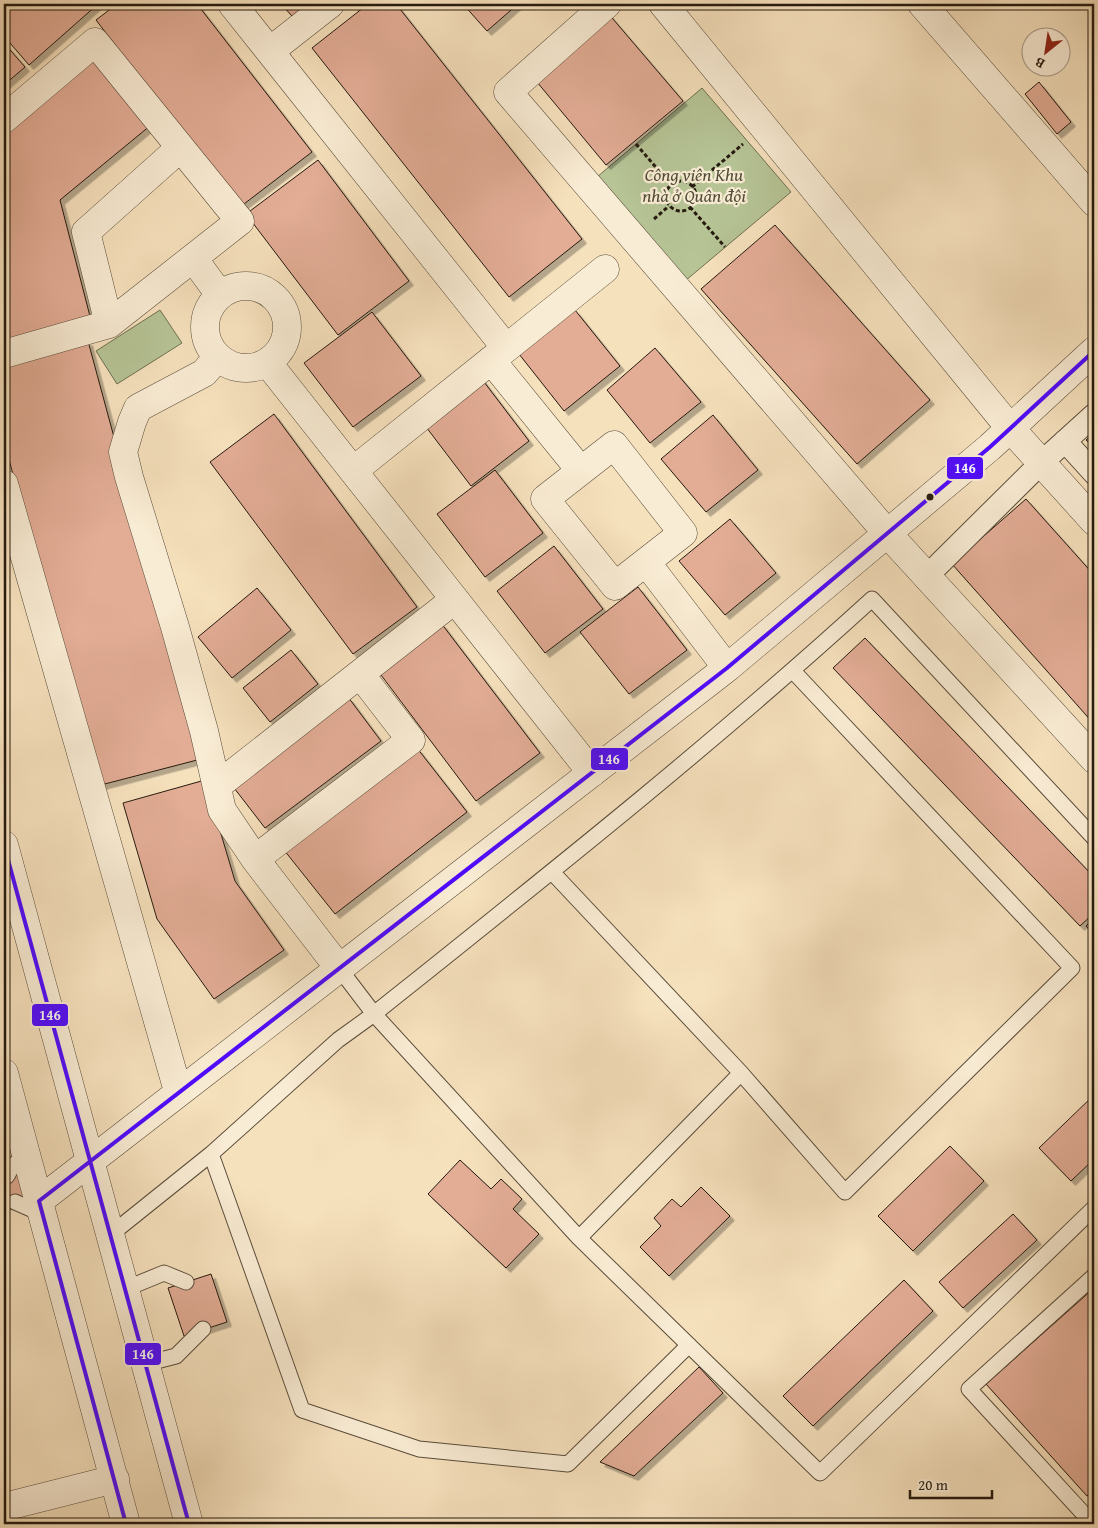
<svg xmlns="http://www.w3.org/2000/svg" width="1098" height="1528" font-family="'Gentium Book Plus',serif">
<defs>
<filter id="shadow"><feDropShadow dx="4.5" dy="4.5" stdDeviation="0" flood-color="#0004"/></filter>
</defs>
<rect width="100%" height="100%" fill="#f6e1bd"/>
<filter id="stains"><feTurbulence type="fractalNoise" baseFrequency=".004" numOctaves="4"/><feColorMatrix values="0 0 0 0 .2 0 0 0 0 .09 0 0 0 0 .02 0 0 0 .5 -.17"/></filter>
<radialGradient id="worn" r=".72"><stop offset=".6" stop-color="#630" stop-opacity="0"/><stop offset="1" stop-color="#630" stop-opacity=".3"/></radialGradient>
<!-- green -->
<path fill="#b6c496" stroke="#6e6f52" d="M702,88L791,192L685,281L597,177Z
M160,310L182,343L117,384L96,351Z"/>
<!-- building -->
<path fill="#e2ac95" stroke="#261a0f" filter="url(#shadow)" d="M4,4H98L29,65L4,36Z
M117,4H197L312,152L240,207L96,20Z
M281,4H307L292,16Z
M368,4H396L582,239L509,297L312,48Z
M463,4H518L487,31Z
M607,12L683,101L606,165L532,76Z
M4,43L25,67L4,85Z
M94,57L151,125L60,200L92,324L4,346V132Z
M1039,82L1071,122L1057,134L1025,94Z
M318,160L409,281L338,335L246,214Z
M775,225L930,400L857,464L701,289Z
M575,310L620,366L564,411L519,354Z
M372,312L421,376L353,427L304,363Z
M88,341L201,759L97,786L4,441V363Z
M655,348L701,402L650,443L607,390Z
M481,378L529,441L471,486L423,423Z
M274,414L417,607L353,654L210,462Z
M713,415L758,470L706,512L661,459Z
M1094,433V448L1086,440Z
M495,470L543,533L485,577L437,514Z
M1026,499L1094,575V724L952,564Z
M730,519L776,573L725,615L679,561Z
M554,546L603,609L545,653L497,591Z
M638,587L687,650L629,694L580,632Z
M257,588L291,630L232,678L198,637Z
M441,623L540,753L476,801L378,671Z
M865,638L1094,877V913L1080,926L833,668Z
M291,650L318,684L270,722L243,688Z
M348,697L381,741L265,828L231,784Z
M417,748L467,812L335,914L284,850Z
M205,780L235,881L284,950L214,999L157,919L123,803Z
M1094,918V935L1086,926Z
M1094,1095V1159L1071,1181L1039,1148Z
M950,1146L984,1181L913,1251L878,1216Z
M460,1160L491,1189L501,1179L522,1199L513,1209L539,1234L506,1268L428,1194Z
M19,1173L27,1199L4,1206V1177Z
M701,1187L730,1216L669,1276L640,1247L661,1226L654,1218L672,1199L681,1207Z
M1013,1214L1037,1240L963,1308L939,1282Z
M211,1274L227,1322L184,1336L168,1288Z
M904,1280L933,1311L813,1426L783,1396Z
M1094,1288V1490L1087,1496L986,1384Z
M699,1367L723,1393L634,1476L600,1462Z"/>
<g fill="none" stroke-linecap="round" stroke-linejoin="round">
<defs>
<path id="service" d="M552,872L741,1073L845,1192L1072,968L793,671
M339,968L374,1014C543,879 712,745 872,599L1094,838
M211,1154L302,1410L419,1449L568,1464L689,1345
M7,1176L13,1165L27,1157
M15,1202L33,1210L41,1209
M110,1235L211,1154L338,1040L374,1014L579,1238L820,1473L1094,1208
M579,1238L741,1073
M125,1289L164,1273L186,1282
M145,1364L176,1356L203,1329
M1093,1524L969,1389L1094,1276"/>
<path id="pedestrian" d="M1065,441L1094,473
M926,577L1041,463L1094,415"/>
<path id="minor" d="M232,4L506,348
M607,4L508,92L887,533L1094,759
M663,4L1010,428L1094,521
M922,4L1094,202
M270,51L330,4
M4,119L95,42L240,221L109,324L4,354
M193,258L220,295
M205 327a41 41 0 1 1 82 0a41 41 0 1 1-82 0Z
M109,324L86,232L180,148
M218,357L204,373L138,408L132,422L123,452L129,477L175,627L204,731L222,810L255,859L339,968
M491,360L581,471
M267,362L592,773
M614,445L683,533L615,586L545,499Z
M353,471L605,269
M4,484L178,1091
M646,562L727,668
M217,786L454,600
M255,859L411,740L360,674
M39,1201L727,668L990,447L1094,351
M4,1507L115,1479"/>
<path id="tertiary" d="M4,845L189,1524
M4,1073L126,1524"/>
</defs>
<!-- service casing -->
<use href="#service" stroke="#5a4c3a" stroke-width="17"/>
<!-- pedestrian casing -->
<use href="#pedestrian" stroke="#5a4c3a" stroke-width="24"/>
<!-- minor casing -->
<use href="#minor" stroke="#5a4c3a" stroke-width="29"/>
<!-- tertiary casing -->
<use href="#tertiary" stroke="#5a4c3a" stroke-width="29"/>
<!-- path -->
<path stroke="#261a0f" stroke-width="3" stroke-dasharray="4 2.5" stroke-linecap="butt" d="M636,144L671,185
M666 196a15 15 0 1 1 30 0a15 15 0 1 1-30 0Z
M692,187L743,144
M690,207L725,247
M654,219L669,206"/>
<!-- service -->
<use href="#service" stroke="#f9ecd4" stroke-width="15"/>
<!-- pedestrian -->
<use href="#pedestrian" stroke="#f9ecd4" stroke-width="22"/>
<!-- minor -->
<use href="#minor" stroke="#f9ecd4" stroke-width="28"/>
<!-- tertiary -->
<use href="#tertiary" stroke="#f9ecd4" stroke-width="28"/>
<defs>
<path id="bus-1" d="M4,845L189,1524
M126,1524L39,1201L727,668L990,447L1094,351"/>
</defs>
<!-- bus-1 casing -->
<use href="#bus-1" stroke="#f9ecd4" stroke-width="8"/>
<!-- bus-1 -->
<use href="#bus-1" stroke="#4f0aff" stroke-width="4"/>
</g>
<!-- markers -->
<circle fill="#261a0f" stroke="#f9ecd4" stroke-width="2" cx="930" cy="497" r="4.5"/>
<g text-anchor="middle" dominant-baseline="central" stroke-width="4.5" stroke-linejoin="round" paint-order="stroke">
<!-- park labels -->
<g font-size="18" font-style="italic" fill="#514d38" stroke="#f9ecd4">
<text x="694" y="174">Công viên Khu<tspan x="694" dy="21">nhà ở Quân đội</tspan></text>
</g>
</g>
<g stroke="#f9ecd4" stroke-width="2">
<rect x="946" y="456" width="38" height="24" rx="5" fill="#4f0aff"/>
<rect x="590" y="747" width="39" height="24" rx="5" fill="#4f0aff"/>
<rect x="31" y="1003" width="38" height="24" rx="5" fill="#4f0aff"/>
<rect x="124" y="1342" width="38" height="24" rx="5" fill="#4f0aff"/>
</g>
<g font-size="14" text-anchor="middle" font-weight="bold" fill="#fff">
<text x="965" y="473">146</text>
<text x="609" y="764">146</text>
<text x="50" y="1020">146</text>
<text x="143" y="1359">146</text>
</g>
<!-- margin -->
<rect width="1098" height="1528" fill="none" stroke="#f6e1bd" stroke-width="20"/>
<rect x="5" y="5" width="1088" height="1518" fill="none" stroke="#261a0f" stroke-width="2.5"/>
<rect x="10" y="10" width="1078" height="1508" fill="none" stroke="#261a0f"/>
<!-- north arrow -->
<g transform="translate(1046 52) rotate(210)"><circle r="24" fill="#f9ecd4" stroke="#a59885"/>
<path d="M0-4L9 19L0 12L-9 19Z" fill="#8f2418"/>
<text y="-8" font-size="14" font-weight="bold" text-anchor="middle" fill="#261a0f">B</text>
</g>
<!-- scale -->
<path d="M910 1490v8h82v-8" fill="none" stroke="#261a0f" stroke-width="2.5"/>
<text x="918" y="1490" font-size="15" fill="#261a0f" stroke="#f9ecd4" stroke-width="4" paint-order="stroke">20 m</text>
<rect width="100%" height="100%" filter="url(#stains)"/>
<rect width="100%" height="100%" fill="url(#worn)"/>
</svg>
